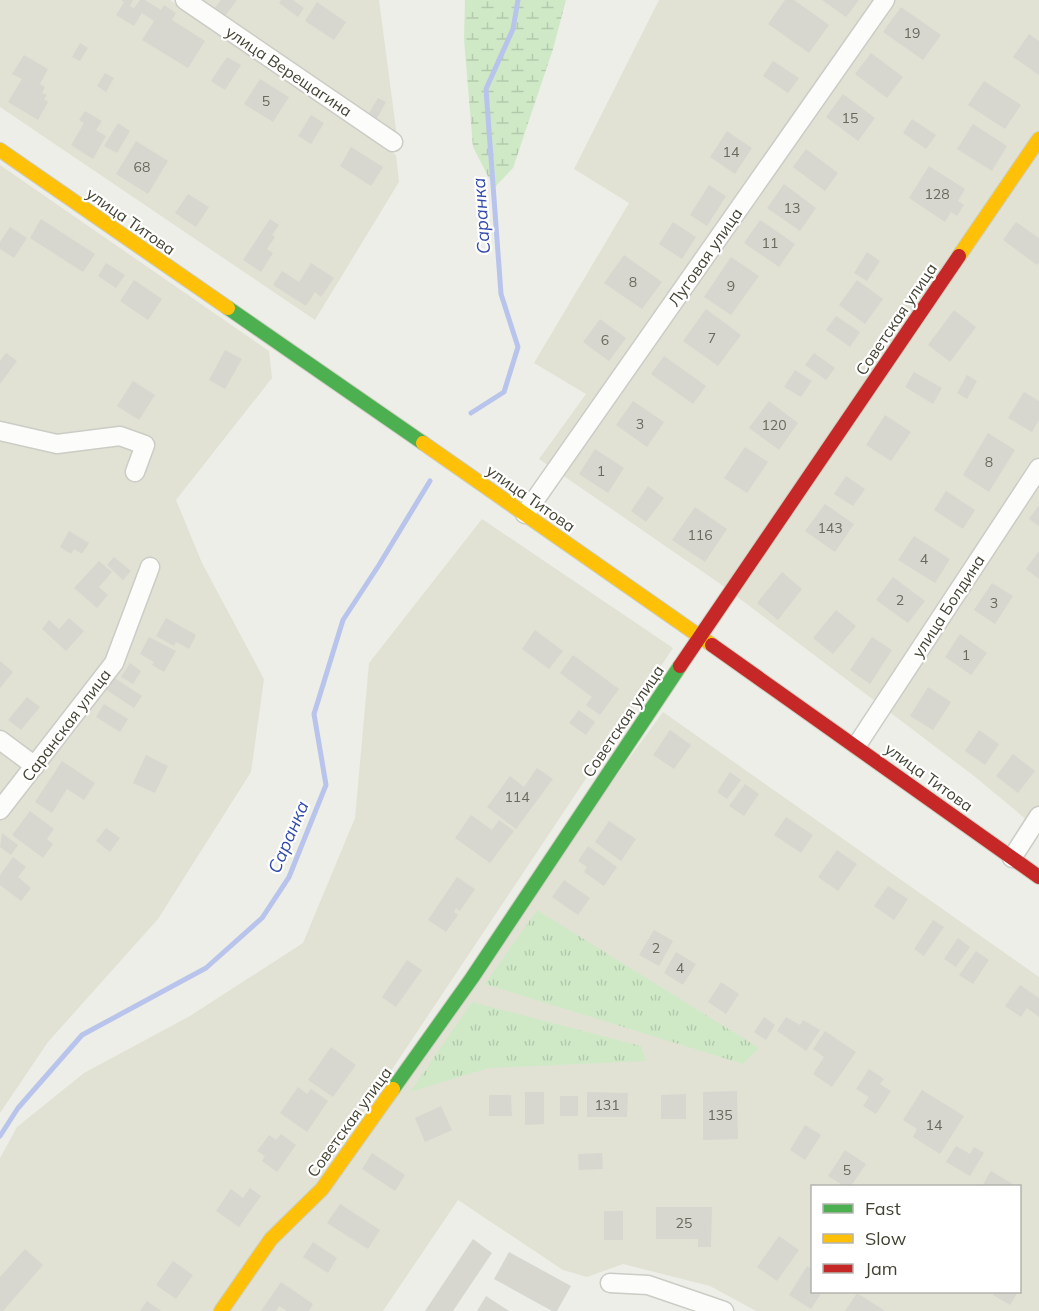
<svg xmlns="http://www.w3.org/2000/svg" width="1039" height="1311" font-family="Mulish,sans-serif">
<defs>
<pattern id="grass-tufts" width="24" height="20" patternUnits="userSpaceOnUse" patternTransform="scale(1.5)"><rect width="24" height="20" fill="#cfe9c7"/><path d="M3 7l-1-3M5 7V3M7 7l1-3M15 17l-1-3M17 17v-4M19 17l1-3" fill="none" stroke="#b3c9ac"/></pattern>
<pattern id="wetland-marsh" width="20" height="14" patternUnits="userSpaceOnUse" patternTransform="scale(1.5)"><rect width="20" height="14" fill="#cfe9c7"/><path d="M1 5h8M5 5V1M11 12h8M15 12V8" fill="none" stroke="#b3c9ac"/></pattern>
</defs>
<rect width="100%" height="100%" fill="#edeee7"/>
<!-- residential -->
<path fill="#e1e2d4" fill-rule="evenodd" d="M0,0H170L396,155L399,182L315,320L0,107Z
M195,0H379L397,137Z
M659,0H1039V830L974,776L719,583L539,459L586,394L534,363L629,203L574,169Z
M0,165L269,351L272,378L176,500L202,563L264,679L251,772L158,919L48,1042L0,1113Z
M482,519L673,648L299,1209L663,712L1039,977V1311H756L710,1286L623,1264L587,1277L563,1270L458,1200L383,1311H0V1158L17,1127L84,1073L190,1016L303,943L355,818L369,663ZM812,1186H1020V1292H812Z"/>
<!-- grass -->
<path fill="url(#grass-tufts)" d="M537,910L759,1048L743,1064L485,984Z
M472,1002L641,1046L646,1061L489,1068L410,1092Z"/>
<!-- wetland -->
<path fill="url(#wetland-marsh)" d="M465,0H566L553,49L513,168L494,188L473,147L464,39Z"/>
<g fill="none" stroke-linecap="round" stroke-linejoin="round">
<!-- stream -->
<path stroke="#b8c4eb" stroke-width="5" d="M471,413L504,392L518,347L501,294L486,89L513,29L518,0
M0,1136L18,1108L82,1035L206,968L262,918L289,877L326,785L314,714L343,620L379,565L430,481"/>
</g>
<!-- building -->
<path fill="#d7d7d0" d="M121,0H133L130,6L134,8L140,0H145L161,10L164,5L176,13L172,20L205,41L188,68L142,40L154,21L142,13L134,26L116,15L124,2Z
M221,0H237L225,16L214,9Z
M281,0H293L304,8L298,17L279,3Z
M785,0H794L829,25L809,53L768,24Z
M822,0H859L846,17Z
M317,2L346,22L334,40L305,21Z
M901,7L941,35L923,60L883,32Z
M1029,34L1039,41V75L1013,57Z
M80,43L88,48L80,61L72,57Z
M871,53L903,77L887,98L855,74Z
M24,55L48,69L40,84L45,87L42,93L47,95L44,99L48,102L38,120L8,102L22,79L12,74Z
M227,57L241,65L225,90L211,81Z
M773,61L799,78L788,93L763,76Z
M105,73L114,78L106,92L97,86Z
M260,79L289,97L273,122L244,104Z
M984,81L1021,105L1005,129L968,105Z
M843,94L875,118L858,141L826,117Z
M378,98L386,102L376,120L368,115Z
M85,111L102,121L96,130L106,136L93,159L71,145L84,123L79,120Z
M311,115L324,123L311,144L298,136Z
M912,119L936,135L926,149L903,133Z
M118,123L130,131L117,153L104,146Z
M973,124L1007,146L992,171L957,149Z
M727,131L752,148L735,174L710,157Z
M136,141L168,161L148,194L116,174Z
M351,147L383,167L371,186L340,166Z
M806,149L838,173L825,191L793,167Z
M929,166L965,189L958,201L964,205L957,216L951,212L945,222L909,198Z
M784,184L816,208L800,231L767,208Z
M709,185L726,196L707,226L690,215Z
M188,194L209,207L196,227L175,213Z
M41,219L95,254L83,272L30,238Z
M270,219L279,225L272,235L275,237L267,249L273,253L261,272L243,260Z
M760,220L795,244L779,267L744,243Z
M673,222L696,237L682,259L659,244Z
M1016,222L1039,238V263L1037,265L1003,240Z
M10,227L27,238L14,258L0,249V242Z
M867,252L880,261L867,281L854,273Z
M624,255L662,282L642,309L604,283Z
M731,257L759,276L731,315L704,297Z
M106,263L125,275L116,288L98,276Z
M311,263L334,278L321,297L315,292L306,306L273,285L282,271L299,282Z
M134,280L162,299L148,320L120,301Z
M857,280L883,299L865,324L839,305Z
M706,309L741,335L718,366L683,341Z
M954,310L976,327L950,362L928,345Z
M836,316L860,332L850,347L826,330Z
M600,319L626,338L609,361L583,342Z
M225,350L242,359L225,389L209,380Z
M6,353L17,361L0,384V361Z
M814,353L835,368L826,380L805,365Z
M664,356L706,386L693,404L651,374Z
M795,370L812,381L801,397L784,387Z
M914,372L942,388L933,404L905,387Z
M967,375L977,381L967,399L957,393Z
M133,381L155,395L139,420L117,406Z
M1024,392L1039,401V420L1032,432L1008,418Z
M633,401L664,422L647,447L616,425Z
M769,401L798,423L779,450L749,428Z
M885,415L911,432L891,461L866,445Z
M988,433L1015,450L989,492L963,475Z
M745,447L768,462L747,493L724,478Z
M595,449L624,468L608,493L579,474Z
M846,476L865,489L853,506L834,494Z
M648,486L664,498L646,522L631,511Z
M946,491L975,510L963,529L934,510Z
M825,504L854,524L835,552L805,531Z
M1039,505V526L1029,519Z
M695,507L727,529L705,562L672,540Z
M69,531L89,543L82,554L74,549L71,554L60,547Z
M914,536L950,559L935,583L898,560Z
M1039,551V579L1026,569Z
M114,557L131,571L123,580L107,565Z
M99,561L112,572L99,587L108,595L97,608L74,588Z
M782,572L802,589L778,620L757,603Z
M893,577L925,601L908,623L876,600Z
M992,583L1013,596L995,624L974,610Z
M836,610L856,626L833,654L813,638Z
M69,618L84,631L66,651L42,629L49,620L59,629Z
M166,618L196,635L189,649L176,642L174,646L156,636Z
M535,630L563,651L549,669L522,649Z
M960,634L987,653L971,675L945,657Z
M149,637L176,651L164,672L152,665L154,662L140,654Z
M872,637L892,650L870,684L850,670Z
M573,655L619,689L600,715L586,705L592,697L560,673Z
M0,661L13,672L0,688Z
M130,663L141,671L133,684L121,677Z
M113,677L142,696L134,708L105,689Z
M928,687L951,702L933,730L910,716Z
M27,697L40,707L21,730L8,720Z
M104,704L128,719L120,732L96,717Z
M579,710L595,722L586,735L569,723Z
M670,730L691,745L674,769L653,755Z
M979,730L999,744L985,765L965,751Z
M1013,754L1035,771L1018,793L996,776Z
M146,755L168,766L155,793L133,783Z
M62,761L95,783L84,800L67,789L52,813L35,802Z
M537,768L553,779L516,829L487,807L510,776L524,787Z
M730,772L741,780L727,799L717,792Z
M745,784L759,794L744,816L729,806Z
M30,811L54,829L47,839L53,844L43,858L12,835Z
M471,815L492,830L499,820L514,831L490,863L455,838Z
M786,817L813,835L801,853L774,835Z
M609,821L636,839L621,861L595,842Z
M106,828L120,838L110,852L96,841Z
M2,833L18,845L11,855L0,847Z
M588,846L617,867L604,886L584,872L587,867L578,861Z
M837,850L857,864L838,891L818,877Z
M13,857L26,867L18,877L31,888L21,901L0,885V875Z
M457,877L475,889L460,911L456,908L454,912L458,915L446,932L428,920Z
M564,880L590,898L578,915L552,897Z
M888,886L908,899L894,920L874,906Z
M933,920L944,927L924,956L914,949Z
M654,930L673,941L659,966L639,955Z
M958,938L970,947L956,967L944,959Z
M976,951L989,960L973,984L959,975Z
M676,952L696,964L683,985L664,973Z
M407,960L422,970L396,1007L382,997Z
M721,982L739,994L726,1014L708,1002Z
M1020,985L1039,998V1017L1027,1008L1021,1017L1005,1006Z
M764,1017L775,1025L766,1040L754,1032Z
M786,1017L800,1025L803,1020L820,1030L806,1051L777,1031Z
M825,1031L856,1052L832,1087L813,1074L824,1057L813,1049Z
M331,1047L356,1065L333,1097L308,1080Z
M869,1069L884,1079L880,1084L891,1091L876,1114L863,1106L869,1097L856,1089Z
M298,1087L307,1094L311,1089L328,1101L307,1132L280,1113Z
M922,1090L964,1116L940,1154L913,1137L917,1129L903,1120Z
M737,1091L738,1139L703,1140V1092Z
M525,1092H544V1124L525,1125Z
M587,1092L628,1093L627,1117H587Z
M686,1094V1119H661V1095Z
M489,1095H511L512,1116H489Z
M560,1096H578V1116H560Z
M441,1106L452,1130L425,1142L415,1118Z
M805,1125L821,1135L805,1160L790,1150Z
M281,1134L296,1145L277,1172L262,1161L265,1156L257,1151L269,1135L276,1140Z
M956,1146L970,1154L974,1147L984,1153L970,1176L946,1162Z
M845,1150L866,1164L851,1186H844L828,1176Z
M372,1153L405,1175L395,1191L362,1169Z
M602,1153L603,1169L579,1170L578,1154Z
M991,1171L1016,1186H982Z
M250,1188L261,1196L239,1227L216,1211L231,1189L243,1198Z
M340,1204L380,1230L368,1249L327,1223Z
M656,1207H712L711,1247H698V1239H656Z
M604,1211H623V1240H604Z
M779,1236L799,1250L777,1281L757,1267Z
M473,1239L492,1253L453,1311H425Z
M313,1242L337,1258L328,1273L303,1257Z
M25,1249L43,1265L3,1311H0V1277Z
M509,1252L571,1286L557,1311H552L494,1279Z
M173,1261L193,1275L176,1299L156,1285Z
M807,1266L812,1269V1292H822L811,1309L789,1295Z
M281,1282L313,1304L309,1311H287L279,1306L276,1311H261Z
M995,1292H1018L1010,1305L993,1295Z
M857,1293L885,1311H845Z
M486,1296L509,1311H477Z
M147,1301L161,1311H140Z"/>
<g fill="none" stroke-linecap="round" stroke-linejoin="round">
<defs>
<path id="street" d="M185,0L393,142
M0,431L57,444L120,436L145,445L135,472
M525,514L885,0
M0,740L35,766
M857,745L1039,468
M0,810L114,663L150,567
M1012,858L1039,816
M610,1283L648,1285L724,1311"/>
<path id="fast" d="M228,308L423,443
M393,1089L472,978L680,666"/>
<path id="slow" d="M0,150L228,308
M959,256L1039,139
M423,443L712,645
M221,1311L271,1239L322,1189L393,1089"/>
<path id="jam" d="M712,645L1039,877
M680,666L959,256"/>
</defs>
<!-- street casing -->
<use href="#street" stroke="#cbccc5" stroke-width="21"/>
<!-- fast casing -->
<use href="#fast" stroke="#cccec0" stroke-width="16"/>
<!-- slow casing -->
<use href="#slow" stroke="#cccec0" stroke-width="16"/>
<!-- jam casing -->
<use href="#jam" stroke="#cccec0" stroke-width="16"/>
<!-- street -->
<use href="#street" stroke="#fcfcfb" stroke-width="18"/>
<!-- fast -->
<use href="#fast" stroke="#4caf50" stroke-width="14"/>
<!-- slow -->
<use href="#slow" stroke="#ffc107" stroke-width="14"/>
<!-- jam -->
<use href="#jam" stroke="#c62828" stroke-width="14"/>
</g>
<g text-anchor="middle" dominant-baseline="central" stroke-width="4.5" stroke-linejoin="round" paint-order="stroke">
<!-- number labels -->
<g font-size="14" fill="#69695c">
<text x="912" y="33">19</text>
<text x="266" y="101">5</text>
<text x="850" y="118">15</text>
<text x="731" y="152">14</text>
<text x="142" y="167">68</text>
<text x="937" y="194">128</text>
<text x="792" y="208">13</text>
<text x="770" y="243">11</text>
<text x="633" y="282">8</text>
<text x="731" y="286">9</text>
<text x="712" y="338">7</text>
<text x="605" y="340">6</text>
<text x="640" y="424">3</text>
<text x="774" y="425">120</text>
<text x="989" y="462">8</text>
<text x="601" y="471">1</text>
<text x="830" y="528">143</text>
<text x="700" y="535">116</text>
<text x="924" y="559">4</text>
<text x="900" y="600">2</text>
<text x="994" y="603">3</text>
<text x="966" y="655">1</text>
<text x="517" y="797">114</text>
<text x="656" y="948">2</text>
<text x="680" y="968">4</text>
<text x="607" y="1105">131</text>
<text x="720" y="1115">135</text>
<text x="934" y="1125">14</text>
<text x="847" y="1170">5</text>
<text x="684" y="1223">25</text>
</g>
<!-- street labels -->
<g font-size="16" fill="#434334" stroke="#fff">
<text transform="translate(289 71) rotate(34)">улица Верещагина</text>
<text transform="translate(131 221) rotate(35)">улица Титова</text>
<text transform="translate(705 257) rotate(-55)">Луговая улица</text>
<text transform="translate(896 319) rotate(-56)">Советская улица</text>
<text transform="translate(531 498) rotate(35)">улица Титова</text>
<text transform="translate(948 606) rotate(-57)">улица Болдина</text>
<text transform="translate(623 721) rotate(-56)">Советская улица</text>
<text transform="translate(66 725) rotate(-53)">Саранская улица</text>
<text transform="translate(929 777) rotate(36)">улица Титова</text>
<text transform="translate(349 1122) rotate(-54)">Советская улица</text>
</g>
<!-- water labels -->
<g font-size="18" font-style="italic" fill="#324baa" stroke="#fff">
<text transform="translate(481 216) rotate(-94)">Саранка</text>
<text transform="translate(288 837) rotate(-67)">Саранка</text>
</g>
</g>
<!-- legend -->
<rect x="811" y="1185" width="210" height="108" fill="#ffffff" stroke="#b4b4ae" stroke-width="1.5"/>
<rect x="823" y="1204" width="30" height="9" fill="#4caf50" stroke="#b4b4ae" stroke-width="1.5"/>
<text x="865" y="1215" font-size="18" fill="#434334">Fast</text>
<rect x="823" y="1234" width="30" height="9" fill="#ffc107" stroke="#b4b4ae" stroke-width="1.5"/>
<text x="865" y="1245" font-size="18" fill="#434334">Slow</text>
<rect x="823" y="1264" width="30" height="9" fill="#c62828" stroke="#b4b4ae" stroke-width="1.5"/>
<text x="865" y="1275" font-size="18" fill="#434334">Jam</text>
</svg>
